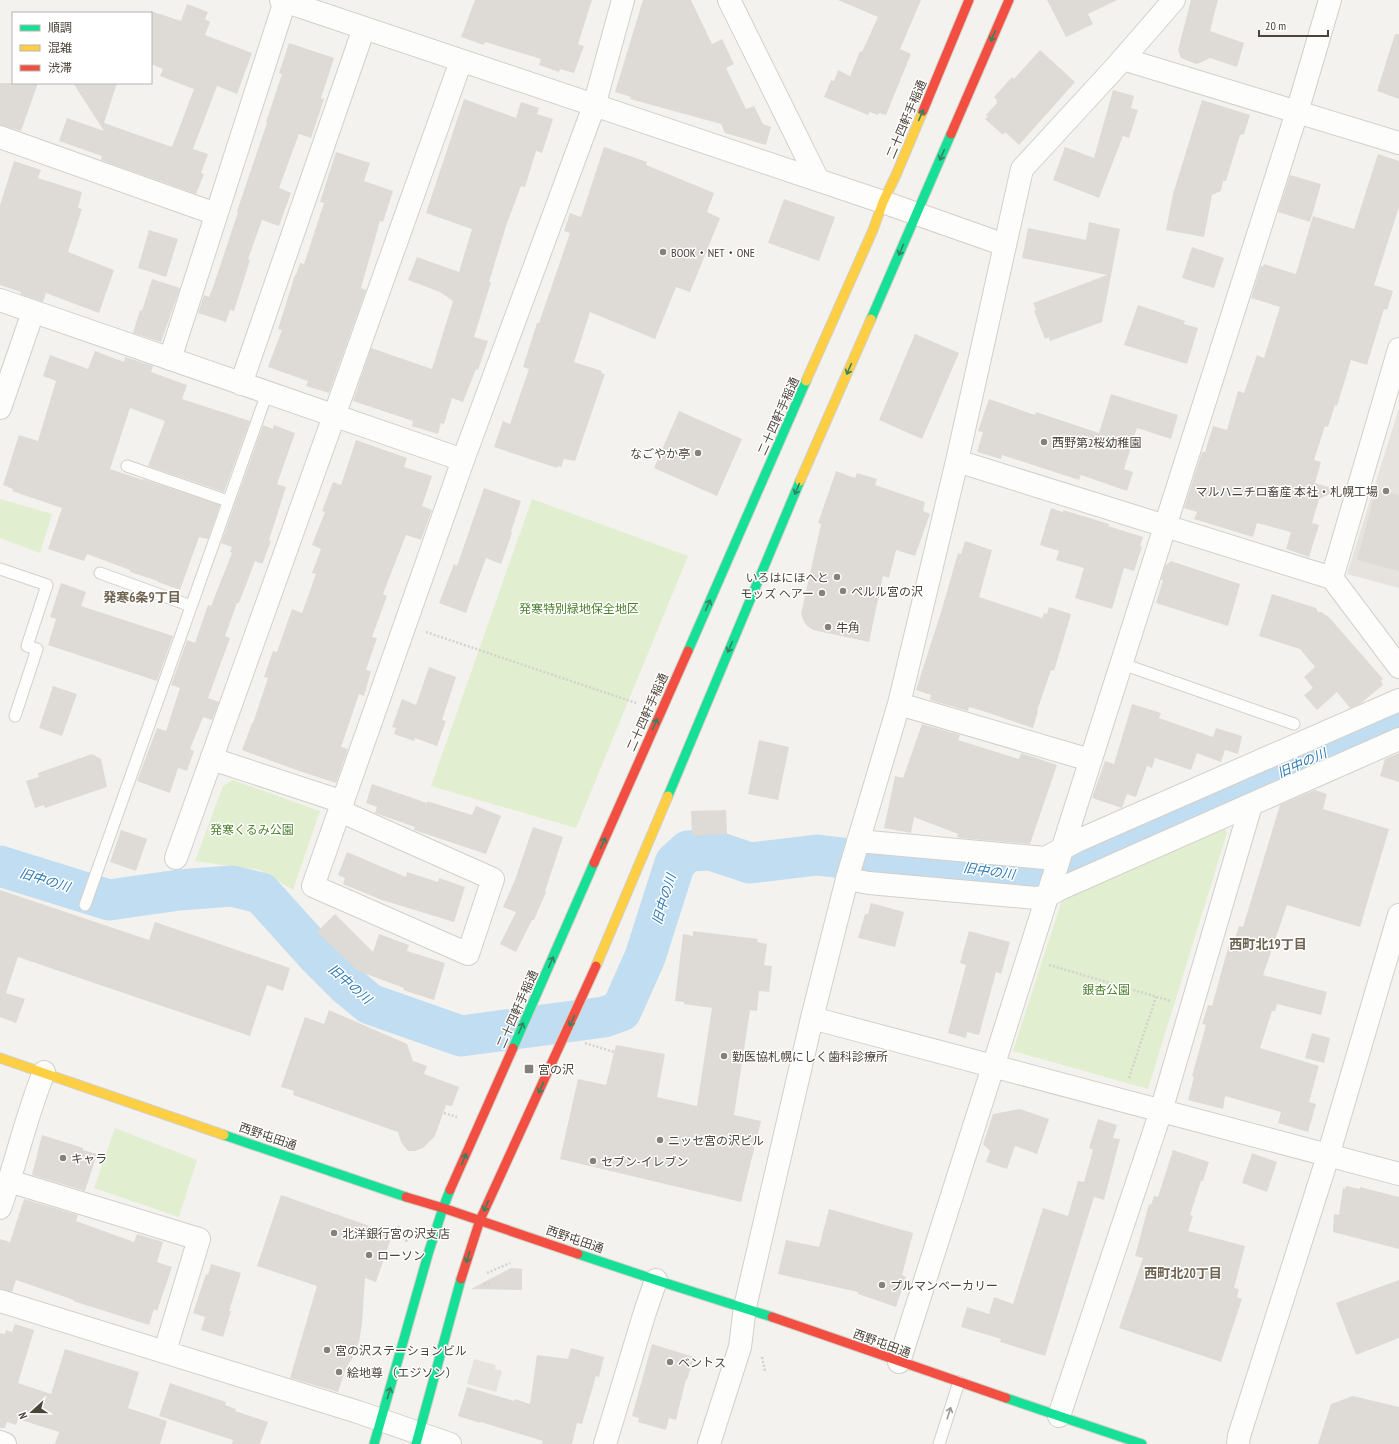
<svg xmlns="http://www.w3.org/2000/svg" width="1399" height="1444" font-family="'PT Sans Narrow','Noto Sans JP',sans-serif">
<rect width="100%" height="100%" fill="#f4f2ee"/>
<!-- industrial -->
<path fill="#e6e2de" d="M1399,408V588L1347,574Z"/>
<!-- green -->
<path fill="#e1eecf" d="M0,499L52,514L40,553L0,538Z
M532,499L688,556L576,828L431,786Z
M233,780L320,811L293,890L260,870L195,861L223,786Z
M1225,829L1227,833L1148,1089L1013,1051L1062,900Z
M115,1128L197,1160L179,1217L94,1188Z"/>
<!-- parking -->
<path fill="#e6e3df" d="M474,1359L496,1365L495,1369L502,1371L496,1392L467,1384Z"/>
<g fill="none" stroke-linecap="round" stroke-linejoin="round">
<!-- river -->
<path stroke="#c0ddf1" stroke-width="41" d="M0,866L109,900L179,890L232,886L261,893L317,955L347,985L370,1004L461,1036L604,1017L621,1011L645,957L675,863L688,851L711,850L750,863L817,855L876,862L954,866L1026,876L1072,867L1157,827L1238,793L1399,719"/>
</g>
<!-- building -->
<path fill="#dedbd6" d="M475,0H592L578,44L584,46L574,73L560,69L559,72L539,65L541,59L485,42L484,45L461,37Z
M643,0H691L712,44L722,39L734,64L726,68L746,109L754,106L763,124L771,127L766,145L725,133L721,124L630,99L631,97L615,92Z
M838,0H921L900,49L911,54L886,115L879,113L878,115L870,112L868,115L824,97L831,80L834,81L838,70L850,76L860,51L862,52L878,17Z
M1047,0H1117L1088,14L1093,24L1066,37Z
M1191,0H1218L1210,31L1244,43L1237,67L1210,58L1200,63L1196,64L1181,58L1178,50Z
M187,4L208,12L205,19L210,22L205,35L252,53L237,94L217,86L193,149L208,154L201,173L204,174L196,194L101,160L102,156L59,141L67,118L104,131L73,83H117L104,123L172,147L194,89L160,76L163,69L151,64V11L181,21Z
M1395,34H1399V99L1377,91Z
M289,43L334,58L321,98L324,99L311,138L299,134L279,188L291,193L279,226L262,220L248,259L250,260L234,311L230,310L226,322L198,313L204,295L209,297L213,287L238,212L237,211L267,123L266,122L282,74L279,73Z
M1040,50L1075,82L1019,145L1005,132L1003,135L985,119L988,116L986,115L997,103L996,102L997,100L994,97L1012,77L1014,79Z
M0,83H38L21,131L0,125Z
M1113,90L1134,96L1131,108L1138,110L1129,138L1123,136L1099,198L1053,180L1065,147L1094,158Z
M464,99L516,118L521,102L539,108L537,114L553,119L542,153L536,151L525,187L521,186L506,226L489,282H491L474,337L488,341L478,370L476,369L463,402L452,398L444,424L441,423L438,434L412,426L413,421L353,401L371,348L432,369L453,301L440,292L408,280L417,257L459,272L472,229L426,213Z
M1202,100L1250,115L1244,134L1240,135L1226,181H1223L1221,191L1212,195L1204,237L1166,230L1173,194Z
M604,147L647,162L646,165L714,193L707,212L720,218L690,292L676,287L655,339L590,312L574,362L602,371L601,373L605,374L575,461L564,459L561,467L558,466L557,468L494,447L503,421L510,424L529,369L523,367L537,323H539L570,233L564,231L570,213L581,217Z
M336,152L370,163L364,181L393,191L383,222L380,221L361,288L366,290L329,393L306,386L308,381L268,367L282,330L278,329L295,275H296L300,263L304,264L324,203L320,202Z
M1378,154L1399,161V207L1374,285L1393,291L1387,310L1384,309L1367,365L1351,360L1337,406L1335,405L1328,427L1325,426L1314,460L1321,462L1315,483L1338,490L1319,499L1312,523L1319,525L1309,557L1286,549L1291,532L1257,523L1253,537L1194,519L1197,512L1184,508L1202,452H1205L1213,426L1227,430L1238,391L1244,393L1257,355L1264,358L1280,307L1251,298L1261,266L1263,267L1264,264L1296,274L1313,216L1354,229Z
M14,161L41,170L38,178L82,192L78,208L82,209L68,252L114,270L99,313L46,293L43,302L20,294L21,292L0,285V205Z
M1290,175L1321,184L1310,222L1278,212Z
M784,199L835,217L819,261L768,243Z
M1089,222L1120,229L1102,322L1050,341L1049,337L1045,339L1034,311L1036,310L1033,303L1107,275L1022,258L1028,228L1086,240Z
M149,230L178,239L166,277L138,268Z
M1192,247L1224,258L1214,288L1182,278Z
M152,279L180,288L161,342L133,333L140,310L142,311Z
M1138,305L1185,321L1184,324L1198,328L1187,364L1124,345Z
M915,334L959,353L922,439L879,420Z
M95,351L124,362L125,357L153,366L151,372L187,385L182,399L250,421L224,492L148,466L165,421L130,408L110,469L143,480V479L220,505L208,539L199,537L180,590L158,582V581L130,572V570L87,554L84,561L48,549L62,508L12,491L13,489L3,485L19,435L38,441L56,381L43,376L50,355L88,369Z
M1111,394L1178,415L1171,439L1137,428L1124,469L1133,472L1127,491L1081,475L1079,480L1002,455L1001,459L977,452L983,432L978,431L989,399L1035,415L1036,412L1099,433Z
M679,411L742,439L717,496L654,468Z
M263,425L273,429L274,425L295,433L277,484L286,487L269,540L271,541L263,562L262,564L255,561L239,603H237L225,636L230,638L208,698L219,702L212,720L203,717L190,749L194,751L187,771L178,768L170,793L137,781L157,728L166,731L180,688L171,685L187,640L195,643L208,605L211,606L232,553L230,552L232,547L221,543Z
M356,440L407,458L404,467L432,476L422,506L432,510L421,540L406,535L383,594L387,596L372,637L377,638L366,670L371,671L364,696L359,694L341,747L348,749L336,783L299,771L242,750L252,723H253L268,678L264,677L273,651L277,652L292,609L302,613L316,574L312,573L321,549L312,545L325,512L322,511L333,482L341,485Z
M836,471L855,478L857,473L877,479L875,485L925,502L923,511L930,514L915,556L896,550L889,578L883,576L869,642L813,630L805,624L801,614L821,524L818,523Z
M484,488L521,501L511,532L512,533L501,564L486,558L466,613L439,603L454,564L457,566Z
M1376,489L1399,495V571L1357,560Z
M1051,508L1063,512V510L1109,524L1108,526L1143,537L1140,546L1142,547L1134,571L1124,568L1112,609L1075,598L1084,568L1056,560L1059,551L1040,545Z
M965,541L992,550L979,597L1042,618L1044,613L1047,614L1049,607L1071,614L1054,671L1051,670L1037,711H1038L1033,728L983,711L969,707L968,711L930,700L931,695L916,690L942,609L958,553L961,554Z
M1171,561L1240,584L1228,626L1156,603L1163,580H1161L1165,566Z
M61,583L86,592L81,606L173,636L157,681L48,645L56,619L50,617Z
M1272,594L1316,608L1318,612H1322L1325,615L1328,616L1383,679L1381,681L1383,685L1360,704L1350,708L1337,692L1317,710L1304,695L1313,688L1304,677L1315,667L1300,649L1259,636Z
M429,667L456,677L442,720L446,721L437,746L415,738L414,741L394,734L396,728L392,727L402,699L416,705Z
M53,686L77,694L62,736L39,728Z
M1132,704L1161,713L1159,718L1213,737L1216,728L1242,736L1238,754L1225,750L1221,762L1197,753L1191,770L1155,758L1152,768L1147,766L1136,797L1127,794L1122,808L1092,798L1105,761L1114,764Z
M922,724L960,735L958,740L1019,759L1021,753L1057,765L1030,844L961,838L957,837L958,834L914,817L911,833L884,828L895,776L903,778Z
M759,740L789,747L778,800L748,794Z
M1399,753V782L1380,776L1385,759Z
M92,754L101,759L107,787L45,808L44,805L35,808L26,781L39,777L38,773Z
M372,784L427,803V801L472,815L476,806L501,816L486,854L414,830L415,827L375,813L377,807L366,803Z
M1315,790L1327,794L1323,809L1389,829L1360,927L1287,905L1263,975L1327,992L1321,1015L1277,1004L1275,1011H1272L1260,1048L1319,1066L1309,1102L1316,1104L1308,1132L1278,1123L1281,1112L1225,1096L1223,1109L1188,1100L1194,1077L1192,1076L1206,1025L1202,1024L1208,1005L1212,1006L1231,937L1235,939L1239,926L1243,927L1280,805Z
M726,810L727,834L692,836L691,811Z
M533,827L563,837L545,891L546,892L534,920H532L516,952L500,944L516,912L503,907L515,880Z
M121,830L147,839L136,871L110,862Z
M347,852L406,877L407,872L438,882L439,878L465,887L454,922L382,900L343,884L345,878L338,875Z
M0,890L149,940L155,922L290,968L283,991L267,985L250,1036L18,957L6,993L25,999L16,1023L0,1017Z
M871,903L904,912L895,947L858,938L865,914H868Z
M335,914L373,952L379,934L409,945L407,951L445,963L434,1000L403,990L404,988L358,971L317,932Z
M693,931L758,939L757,942L767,944L764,965L772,966L769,992L759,991L757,1011L750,1010L734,1115L761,1121L741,1202L560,1159L578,1079L606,1085L616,1045L665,1054L657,1097L697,1106L712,1008L684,1004V1002L675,1001L683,934L693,936Z
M969,931L1010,942L1001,974L996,972L979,1035L967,1032L966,1038L948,1033L966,965L960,963Z
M329,1010L407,1044L413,1061L427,1066L424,1074L459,1087L452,1106L446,1105L435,1136L423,1148L415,1151H408L401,1142L398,1132L293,1095L294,1091L281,1087L305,1017L324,1024Z
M1312,1033L1330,1038L1324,1063L1305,1058Z
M1020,1109L1049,1119L1037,1154L1015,1146L1007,1169L986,1162L990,1151L983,1144L993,1114Z
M1098,1119L1117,1125L1113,1138L1120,1139L1104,1200L1094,1197L1045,1356L1000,1342L1001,1339L961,1327L967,1307L989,1314L994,1297L1013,1304L1043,1208L1068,1216L1078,1181L1084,1182L1093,1150L1089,1148Z
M42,1135L83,1148V1150L97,1154L85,1191L32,1175Z
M1173,1150L1209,1162L1203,1181H1201L1190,1215L1193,1216L1188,1231L1245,1246L1234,1288L1239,1289L1237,1297L1242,1299L1221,1362L1119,1328L1143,1258L1135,1256L1149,1204L1151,1205L1154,1196L1158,1197Z
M1252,1153L1277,1162L1267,1192L1242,1183Z
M1346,1186L1360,1189V1187L1399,1197V1249L1333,1232L1334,1214L1339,1215L1343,1188L1345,1189Z
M281,1195L384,1231L390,1241L376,1282L365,1278L362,1324L359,1342L353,1357L346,1368L338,1392L290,1378L317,1286L257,1266Z
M24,1199L78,1215L76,1221L134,1242L137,1234L163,1242L157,1262L172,1267L157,1311L154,1309L149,1325L73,1301L74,1300L16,1280L12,1292L0,1289V1239L10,1242Z
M829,1209L913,1233L902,1275L906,1277L896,1307L858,1294V1292L778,1274L786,1240L819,1247Z
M211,1264L241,1273L229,1311H231L223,1337L201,1330L205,1317L193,1313L206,1274L208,1275Z
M511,1268L522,1269V1290L471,1289Z
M1399,1280V1338L1356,1355L1336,1303Z
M15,1324L34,1330L18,1383L51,1394L65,1349L139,1372L128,1408L167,1421L160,1444H55L59,1432L18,1419L16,1425L7,1422L5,1428H0V1333L5,1334L6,1330L12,1332Z
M652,1344L694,1357L687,1380L686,1379L676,1420L669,1418L666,1430L638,1422L639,1418L632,1416Z
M571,1348L604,1357L599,1377L596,1376L582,1424L577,1423L572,1444H542L543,1441L481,1422L480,1423L458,1416L467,1387L514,1401L515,1399L530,1404L537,1355L568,1359Z
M170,1383L226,1402L225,1405L236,1409L235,1411L268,1422L260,1444H232L233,1440L159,1416Z
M1353,1396L1399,1407V1444H1318L1331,1404Z"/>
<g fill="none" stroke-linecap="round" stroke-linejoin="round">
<defs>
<path id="lane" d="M127,466L228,501
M0,569L47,585L27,646L37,649L15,716
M100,573L191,606
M1120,665L1134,668L1294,724
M85,905L267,393
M939,1444L959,1382"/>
<path id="street" d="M281,0L883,202L1005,245
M729,0L818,180
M1123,59L1399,143
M0,137L216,214
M0,300L463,460
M170,359L285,1
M241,384L364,28
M0,408L33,312
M957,461L1332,578L1399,667
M1332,578L1399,349
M899,704L1090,760
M212,759L343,802
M340,811L493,879L468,954L313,886L463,460L594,106L623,0
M858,841L1045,858L1077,841L1399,700
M176,858L461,61
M847,879L869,883L1036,898L1047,896L1062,888L1399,739
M812,1018L1399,1174
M9,1181L199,1239L165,1351
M0,1208C16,1163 26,1116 44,1072
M0,1301L358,1412L450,1444
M899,1362L1297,112L1330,0
M1059,1416L1161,1111L1251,805
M0,1442L5,1444
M605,1444L645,1312L656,1280
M709,1444L740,1347L745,1307L812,1018L847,879L899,704L957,461L1022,169L1114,69L1174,0
M1238,1444L1239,1436L1328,1156L1399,915"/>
<path id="fast" d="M871,319L951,134
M688,651L806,381
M668,796L800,481
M513,1048L594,863
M224,1135L406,1197
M578,1254L656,1280L772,1317
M1006,1398L1142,1444
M374,1444L429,1251L443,1208L450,1190
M416,1444L461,1279"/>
<path id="slow" d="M806,381L873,230L883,202L896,175L923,111
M800,481L871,319
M596,966L668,796
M0,1058L224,1135"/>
<path id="jam" d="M923,111L969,0
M951,134L1009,0
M594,863L688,651
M450,1190L513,1048
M406,1197L443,1208L578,1254
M461,1279L480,1220L596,966
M772,1317L1006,1398"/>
</defs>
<!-- lane casing -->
<use href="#lane" stroke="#d2d0cb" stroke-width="13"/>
<!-- street casing -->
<use href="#street" stroke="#d2d0cb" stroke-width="24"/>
<!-- fast casing -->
<use href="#fast" stroke="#d3cfc5" stroke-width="11"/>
<!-- slow casing -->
<use href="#slow" stroke="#d3cfc5" stroke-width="11"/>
<!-- jam casing -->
<use href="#jam" stroke="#d3cfc5" stroke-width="11"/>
<!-- path -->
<path stroke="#d3d2cc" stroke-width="2.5" stroke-dasharray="2 2" stroke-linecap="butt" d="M426,632L636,703
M1049,965L1171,1001
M585,1043L614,1052
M1129,1078L1156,997
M444,1113L457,1117
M398,1226L407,1242
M487,1273L510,1263
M484,1284H491
M762,1357L765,1371"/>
<!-- lane -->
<use href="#lane" stroke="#fdfdfc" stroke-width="11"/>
<!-- street -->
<use href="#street" stroke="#fdfdfc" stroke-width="22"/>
<!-- fast -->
<use href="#fast" stroke="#16e098" stroke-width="9"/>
<!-- slow -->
<use href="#slow" stroke="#ffcf43" stroke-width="9"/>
<!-- jam -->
<use href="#jam" stroke="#f24e42" stroke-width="9"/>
</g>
<!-- one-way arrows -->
<defs><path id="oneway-shaft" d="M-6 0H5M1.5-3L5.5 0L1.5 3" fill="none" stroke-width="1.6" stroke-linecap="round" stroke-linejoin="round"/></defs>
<g stroke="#36825f">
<use href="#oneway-shaft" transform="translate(993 36) rotate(113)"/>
<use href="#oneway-shaft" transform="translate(921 115) rotate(-67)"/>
<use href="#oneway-shaft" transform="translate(942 155) rotate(113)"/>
<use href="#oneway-shaft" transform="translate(901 250) rotate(113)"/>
<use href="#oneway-shaft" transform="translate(849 369) rotate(113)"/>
<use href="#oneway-shaft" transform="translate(797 489) rotate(113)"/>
<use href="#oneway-shaft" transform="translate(708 605) rotate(-66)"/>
<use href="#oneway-shaft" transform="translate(730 647) rotate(113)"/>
<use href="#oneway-shaft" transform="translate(655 724) rotate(-66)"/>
<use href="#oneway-shaft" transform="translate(603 843) rotate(-66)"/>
<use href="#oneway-shaft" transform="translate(551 962) rotate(-66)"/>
<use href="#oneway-shaft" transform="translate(572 1021) rotate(115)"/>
<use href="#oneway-shaft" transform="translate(521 1028) rotate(-66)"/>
<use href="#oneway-shaft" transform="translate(541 1088) rotate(115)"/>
<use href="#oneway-shaft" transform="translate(464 1159) rotate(-67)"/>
<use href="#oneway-shaft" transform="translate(486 1206) rotate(114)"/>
<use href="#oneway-shaft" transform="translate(468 1257) rotate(108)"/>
<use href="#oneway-shaft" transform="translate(389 1393) rotate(-74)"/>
</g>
<use stroke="#9b9791" href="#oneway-shaft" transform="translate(949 1413) rotate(-72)"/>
<!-- markers -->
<g fill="#868178" stroke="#fff" stroke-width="1.5">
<circle cx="663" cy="252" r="4"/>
<circle cx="1044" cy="442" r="4"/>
<circle cx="698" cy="453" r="4"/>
<circle cx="1386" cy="491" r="4"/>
<circle cx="837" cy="577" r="4"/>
<circle cx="843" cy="591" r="4"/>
<circle cx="822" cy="593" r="4"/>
<circle cx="828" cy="627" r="4"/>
<circle cx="724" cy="1056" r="4"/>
<rect x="524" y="1064" width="10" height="10" rx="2"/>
<circle cx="660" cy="1140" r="4"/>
<circle cx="63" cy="1158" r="4"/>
<circle cx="593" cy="1161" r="4"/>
<circle cx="334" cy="1233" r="4"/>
<circle cx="369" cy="1255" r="4"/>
<circle cx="882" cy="1285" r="4"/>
<circle cx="327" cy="1350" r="4"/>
<circle cx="670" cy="1362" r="4"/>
<circle cx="339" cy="1372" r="4"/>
</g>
<g text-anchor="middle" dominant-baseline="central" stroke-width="3" stroke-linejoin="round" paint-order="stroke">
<!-- street labels -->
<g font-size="12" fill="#4b4439" stroke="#fff">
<text transform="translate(906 119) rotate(-67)">二十四軒手稲通</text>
<text transform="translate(778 416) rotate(-66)">二十四軒手稲通</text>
<text transform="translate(647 712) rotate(-66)">二十四軒手稲通</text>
<text transform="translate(517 1009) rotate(-66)">二十四軒手稲通</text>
<text transform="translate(268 1136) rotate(19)">西野屯田通</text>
<text transform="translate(575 1239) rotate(19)">西野屯田通</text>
<text transform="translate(882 1343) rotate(20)">西野屯田通</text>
</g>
<!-- poi labels -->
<g font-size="12" fill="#4b4439" stroke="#fff" text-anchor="start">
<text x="671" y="252">BOOK・NET・ONE</text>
<text x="1052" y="442">西野第2桜幼稚園</text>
<text x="690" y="453" text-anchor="end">なごやか亭</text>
<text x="1378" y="491" text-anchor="end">マルハニチロ畜産 本社・札幌工場</text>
<text x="829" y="577" text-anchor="end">いろはにほへと</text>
<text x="851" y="591">ペルル宮の沢</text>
<text x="814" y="593" text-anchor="end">モッズ ヘアー</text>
<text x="836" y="627">牛角</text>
<text x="732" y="1056">勤医協札幌にしく歯科診療所</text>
<text x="538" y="1069">宮の沢</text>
<text x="668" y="1140">ニッセ宮の沢ビル</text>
<text x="71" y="1158">キャラ</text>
<text x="601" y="1161">セブン-イレブン</text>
<text x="342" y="1233">北洋銀行宮の沢支店</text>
<text x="377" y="1255">ローソン</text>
<text x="890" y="1285">プルマンベーカリー</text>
<text x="335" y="1350">宮の沢ステーションビル</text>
<text x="678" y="1362">ベントス</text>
<text x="347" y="1372">絵地尊 （エジソン）</text>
</g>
<!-- park labels -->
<g font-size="12" fill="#4a7f2a" stroke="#fff">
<text x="579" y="608">発寒特別緑地保全地区</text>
<text x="252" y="829">発寒くるみ公園</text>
<text x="1106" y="989">銀杏公園</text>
</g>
<!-- neighbourhood labels -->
<g font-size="13" font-weight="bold" fill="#6e6250" stroke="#fff">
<text x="142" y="597">発寒6条9丁目</text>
<text x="1268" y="944">西町北19丁目</text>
<text x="1183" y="1273">西町北20丁目</text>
</g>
<!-- water labels -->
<g font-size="13" font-style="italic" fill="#2e7ab2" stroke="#fff">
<text transform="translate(1302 763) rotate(-24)">旧中の川</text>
<text transform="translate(989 871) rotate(8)">旧中の川</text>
<text transform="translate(45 880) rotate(17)">旧中の川</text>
<text transform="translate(664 899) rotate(-73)">旧中の川</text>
<text transform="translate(350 984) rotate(41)">旧中の川</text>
</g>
</g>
<!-- legend -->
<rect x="12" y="12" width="140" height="72" fill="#ffffff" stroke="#b7b4b0"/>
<rect x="20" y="25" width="20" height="6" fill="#16e098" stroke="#b7b4b0"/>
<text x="48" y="32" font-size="12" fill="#4b4439">順調</text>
<rect x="20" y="45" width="20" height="6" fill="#ffcf43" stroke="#b7b4b0"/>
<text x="48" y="52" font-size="12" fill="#4b4439">混雑</text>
<rect x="20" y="65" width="20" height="6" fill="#f24e42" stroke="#b7b4b0"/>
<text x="48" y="72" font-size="12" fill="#4b4439">渋滞</text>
<!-- north arrow -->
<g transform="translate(32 1412) rotate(249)" stroke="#ffffff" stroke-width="3" paint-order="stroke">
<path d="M0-3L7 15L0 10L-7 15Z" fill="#4b4439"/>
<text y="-6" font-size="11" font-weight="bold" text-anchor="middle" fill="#4b4439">N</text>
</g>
<!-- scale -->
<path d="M1259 30v6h69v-6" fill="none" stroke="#4b4439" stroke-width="2"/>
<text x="1265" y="30" font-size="12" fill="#4b4439" stroke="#ffffff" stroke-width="3" paint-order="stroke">20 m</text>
</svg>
